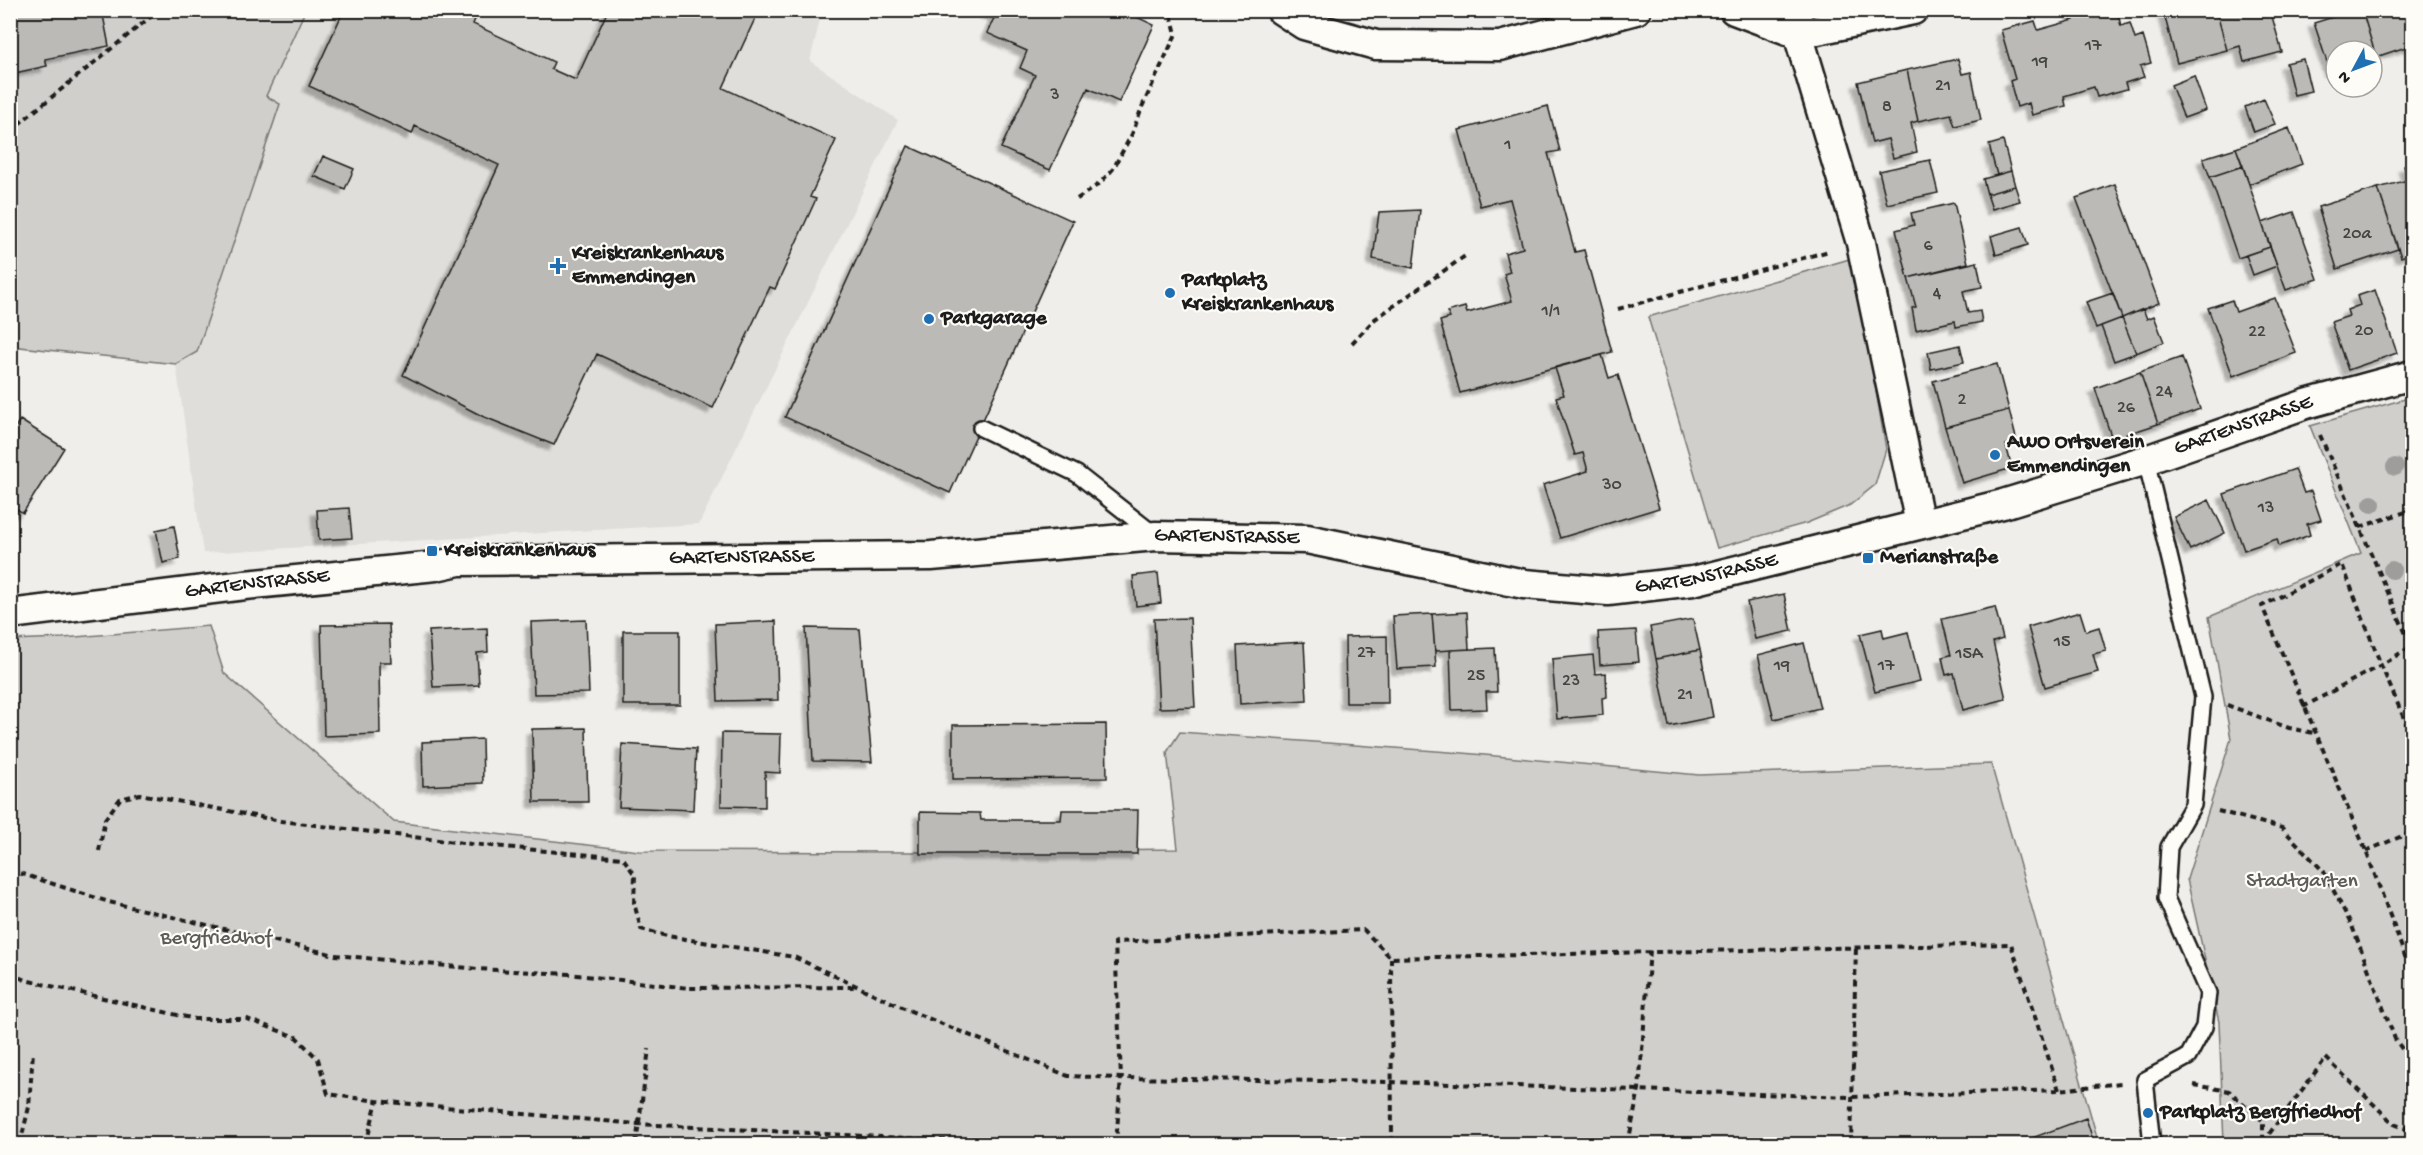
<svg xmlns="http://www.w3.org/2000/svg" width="2423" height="1155" font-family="'Gochi Hand',sans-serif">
<defs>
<filter id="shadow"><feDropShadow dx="-5.5" dy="5.5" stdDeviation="1.5" flood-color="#0004"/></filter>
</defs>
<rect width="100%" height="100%" fill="#f0eeea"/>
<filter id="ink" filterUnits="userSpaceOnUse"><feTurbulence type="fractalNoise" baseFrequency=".0167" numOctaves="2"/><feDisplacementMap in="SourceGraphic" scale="12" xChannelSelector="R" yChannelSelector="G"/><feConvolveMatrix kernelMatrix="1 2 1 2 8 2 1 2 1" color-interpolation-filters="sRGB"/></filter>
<g filter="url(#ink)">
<!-- built -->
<path fill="#e0deda" d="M305,11H822L810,61L898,120L699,524L203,553L176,364L197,351L280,104L266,97Z"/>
<!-- green -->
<path fill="#d0cfcc" stroke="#767674" stroke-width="1.5" d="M10,11H305L266,96L280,104L197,352L176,364L11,346Z
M1853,258L1886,449L1875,485L1850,505L1807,523L1717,548L1648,317Z
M2412,397V1144H2224L2219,1022L2187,879L2231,739L2209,617L2361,553L2310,426Z
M209,626L224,673L394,822L639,851L913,852L1178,849L1167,752L1180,732L1463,753L1699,775L1991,764L2099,1144H11L10,640L63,638Z"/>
<!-- building -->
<path fill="#bbbab6" stroke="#1c1c1c" stroke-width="1.5" filter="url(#shadow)" d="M10,10H102L109,46L45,59L47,66L10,74Z
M344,10H461L476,17L473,24L554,62L551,69L576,80L608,10H759L723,88L836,140L810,197L816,199L775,289L770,287L713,408L597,354L554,445L482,416L403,375L499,165L415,126L412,134L309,86Z
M982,10H1122L1154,25L1119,102L1088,88L1050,170L1001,148L1035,75L1020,68L1027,51L987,33L995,16Z
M2078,10H2117L2121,26L2130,23L2135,39L2143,36L2151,63L2140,66L2144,77L2125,83L2127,89L2097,97L2094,87L2064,96L2066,106L2032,115L2029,103L2017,107L2010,81L2015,79L2001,30L2035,21L2038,30L2074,20L2072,12Z
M2163,10H2216L2227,50L2177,63Z
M2216,10H2278L2271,13L2282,52L2244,62L2240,46L2227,50Z
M2355,10H2362L2376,57L2372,58V51H2336V69L2330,71L2314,23Z
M2362,10H2412V45L2376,57Z
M1958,59L1962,74L1971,72L1981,120L1955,126L1951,114L1918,121L1907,70Z
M2303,59L2311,91L2294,95L2286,63Z
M1907,70L1918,121L1911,123L1917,152L1893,158L1888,139L1872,143L1858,82Z
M2194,76L2206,110L2184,118L2171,85Z
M2264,99L2275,124L2254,132L2245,107Z
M1548,106L1560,151L1548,153L1575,252L1584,250L1612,352L1460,393L1440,321L1450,318L1447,312L1465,307L1467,313L1512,301L1504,274L1510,272L1505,253L1523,248L1510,199L1480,206L1459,130Z
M2289,128L2302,164L2249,184L2236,148Z
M2003,141L2011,171L1997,175L1989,145Z
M908,146L1073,221L950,493L785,417Z
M2236,148L2243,166L2210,177L2203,158Z
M323,156L354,169L345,189L314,176Z
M1930,160L1938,193L1887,204L1879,171Z
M2412,164V253L2401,257L2378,188L2408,180L2404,166Z
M2243,166L2270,247L2238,258L2210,177Z
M2011,171L2015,186L1987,194L1983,179Z
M2115,184L2159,303L2122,318L2076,198Z
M2015,186L2020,201L1992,209L1987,194Z
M2378,188L2398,249L2337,269L2318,207Z
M1954,203L1968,263L1908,278L1896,230L1914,225L1911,213Z
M1420,210L1413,268L1373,259L1379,212Z
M2294,212L2318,279L2286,290L2262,223Z
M2022,227L2028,245L1996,255L1991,236Z
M2270,247L2277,266L2253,275L2246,255Z
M1977,262L1982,287L1963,291L1968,313L1980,311L1982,322L1956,327L1955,321L1916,330L1912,308L1916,307L1908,278Z
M2375,290L2397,353L2348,370L2331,322L2349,316L2347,310L2360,305L2357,296Z
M2113,293L2122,318L2096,328L2086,302Z
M2275,298L2296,353L2233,376L2208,308L2232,300L2236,312Z
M2143,309L2147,319L2154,316L2164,342L2136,353L2122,318Z
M2122,318L2136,353L2114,361L2101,326Z
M1960,345L1964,362L1931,369L1928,352Z
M1602,355L1609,378L1618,375L1659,508L1560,538L1543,485L1588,471L1583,453L1575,455L1556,397L1564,395L1555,368Z
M2182,357L2200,409L2158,424L2140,372Z
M1997,364L2009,410L1945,427L1933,381Z
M2140,372L2158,424L2112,439L2095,388Z
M2009,410L2017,442L2006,445L2012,468L1962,483L1945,427Z
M20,420L64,448L23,513L10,505V435Z
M2295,469L2304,493L2311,491L2321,520L2307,524L2310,535L2279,546L2277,539L2244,550L2224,494Z
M2209,500L2225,533L2190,550L2174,517Z
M349,508L352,538L319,540L317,510Z
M174,526L180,559L163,563L156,530Z
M1158,573L1161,603L1136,606L1133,576Z
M1784,594L1792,631L1755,639L1747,602Z
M1995,607L2003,639L1993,642L2006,699L1963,710L1954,673L1946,675L1942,657L1951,655L1942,619Z
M1467,612L1469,649L1435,651L1432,614Z
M2080,612L2086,631L2099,627L2106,651L2093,654L2098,672L2045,687L2028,627Z
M1432,614L1436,667L1397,669L1393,616Z
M1190,618L1195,707L1159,708L1154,619Z
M1693,619L1700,650L1656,659L1650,627Z
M586,620L589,693L534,694L531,622Z
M776,621L778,700L718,701L715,624Z
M389,624L391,662H379L380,734L324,736L321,625Z
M487,628L488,652L477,653L479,685L433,687L429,631Z
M806,628L860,629L872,762L813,761Z
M1882,629L1884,638L1908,632L1920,681L1875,692L1860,634Z
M1636,630L1639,662L1600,665L1598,632Z
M623,631H680V705H623Z
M1387,636L1388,703H1346L1345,637Z
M1304,642L1307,700L1240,704L1237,646Z
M1804,643L1820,708L1774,719L1758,655Z
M1495,648L1497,692H1486L1487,709L1452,710L1450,650Z
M1700,650L1713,717L1669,726L1656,659Z
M1593,655L1595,674L1606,673L1607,697L1602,698L1603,715L1557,719L1552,659Z
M1106,724L1107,778L953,779V725Z
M586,728L588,802H534L532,729Z
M722,733L781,734L780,773L765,772V807L721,806Z
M482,739L483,783L423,786L422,742Z
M622,744L696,749L693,810L619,807Z
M1062,810H1138L1137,854H920V812L980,813L981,820H1061Z
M2086,1118L2093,1140H2085L2087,1144H2016Z"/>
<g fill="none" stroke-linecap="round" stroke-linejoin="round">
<defs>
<path id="service" d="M981,428L1077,474L1156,536
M2146,460L2203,697L2193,805L2169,847L2166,898L2208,993L2204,1027L2188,1057L2145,1080L2152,1144"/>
<g id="minor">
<path d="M1281,10L1304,25L1376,45L1500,46L1636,10"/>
<path d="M1734,10L1798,34"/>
<path d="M1797,10L1798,34L1861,243L1920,524"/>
<path d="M1798,34L1913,10"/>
<path id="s1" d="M10,614L245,585L436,566L459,561L931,556L1156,536L1307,539L1524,584L1608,591L1693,581L2003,504L2146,460L2306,404L2412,375"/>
</g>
</defs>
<!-- service casing -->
<use href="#service" stroke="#1c1c1c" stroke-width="20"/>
<!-- minor casing -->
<use href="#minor" stroke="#1c1c1c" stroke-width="33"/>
<!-- path -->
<path stroke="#1c1c1c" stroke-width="4" stroke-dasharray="6 4.5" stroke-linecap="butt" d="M10,131L159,10
M1077,199L1099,184L1113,169L1132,134L1142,107L1176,34L1170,10
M1618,309L1829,251
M1352,343L1375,319L1468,254
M2320,435L2412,648
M2360,527L2412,510
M2227,705L2289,728L2314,733
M2303,707L2381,665L2412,646
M2412,737L2381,665L2342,564L2262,606L2366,851L2412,975
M2218,811L2282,828L2324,872L2352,926L2395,1039L2412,1063
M99,851L105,819L120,799L140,794L281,821L471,844L623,858L635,875L634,903L641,929L667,936L794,957L906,1009L1068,1076L1121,1078L1115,942L1364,930L1391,958L2011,944L2059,1090
M2366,851L2412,832
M10,870L109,902L335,955L478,969L569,974L689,988L856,987
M1391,958L1392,1144
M10,973L25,980L195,1019H247L296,1037L318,1059L328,1094L377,1101L638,1124L1015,1144
M2194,1085L2229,1091L2263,1121V1144
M2263,1142L2326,1058L2394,1124L2412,1131
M20,1144L29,1107L33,1052
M366,1144L377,1101
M636,1144L649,1049
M1116,1144L1121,1078L1391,1082L1851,1097L2059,1090L2121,1083
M1628,1144L1639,1089L1650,950
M1851,1144L1856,946"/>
<!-- service -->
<use href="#service" stroke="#fdfcf7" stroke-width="15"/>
<!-- minor -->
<use href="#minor" stroke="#fdfcf7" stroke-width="28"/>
</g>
<!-- trees -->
<g fill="#9e9d9b">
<circle cx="2395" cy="467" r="9"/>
<circle cx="2372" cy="504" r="9"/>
<circle cx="2392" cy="570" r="9"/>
</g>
</g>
<!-- markers -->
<g fill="#1f6fb2" stroke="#fdfcf7" stroke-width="2">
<path d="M555 257h6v6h6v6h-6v6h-6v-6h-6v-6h6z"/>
<circle cx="1170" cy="293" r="6"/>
<circle cx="929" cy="319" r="6"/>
<circle cx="1995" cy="455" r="6"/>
<rect x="426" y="545" width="12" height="12" rx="3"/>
<rect x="1862" y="552" width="12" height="12" rx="3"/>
<circle cx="2148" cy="1113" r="6"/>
</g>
<g text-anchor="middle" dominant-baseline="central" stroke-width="4.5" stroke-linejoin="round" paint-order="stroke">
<!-- number labels -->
<g font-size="18" fill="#444442">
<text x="2093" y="46">17</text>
<text x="2040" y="62">19</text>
<text x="1943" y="86">21</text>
<text x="1055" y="95">3</text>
<text x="1887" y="107">8</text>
<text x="1508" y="145">1</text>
<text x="2357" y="234">20a</text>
<text x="1928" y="246">6</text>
<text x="1937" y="294">4</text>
<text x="1551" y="311">1/1</text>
<text x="2364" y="331">20</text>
<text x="2257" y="332">22</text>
<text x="2164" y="392">24</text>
<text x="1962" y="400">2</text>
<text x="2126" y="408">26</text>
<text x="1612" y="485">30</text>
<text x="2266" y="508">13</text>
<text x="2062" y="642">15</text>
<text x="1366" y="653">27</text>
<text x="1969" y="654">15A</text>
<text x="1782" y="666">19</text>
<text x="1886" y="666">17</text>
<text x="1476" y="676">25</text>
<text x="1571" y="681">23</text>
<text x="1685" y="695">21</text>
</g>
<!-- poi labels -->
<g font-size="21" font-weight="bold" fill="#1c1c1c" stroke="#fdfcf7" text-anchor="start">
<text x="572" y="254">Kreiskrankenhaus<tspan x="572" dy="24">Emmendingen</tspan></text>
<text x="1182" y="281">Parkplatz<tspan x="1182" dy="24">Kreiskrankenhaus</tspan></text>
<text x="941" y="319">Parkgarage</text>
<text x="2007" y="443">AWO Ortsverein<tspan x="2007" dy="24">Emmendingen</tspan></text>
<text x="444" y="551">Kreiskrankenhaus</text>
<text x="1880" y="558">Merianstraße</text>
<text x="2160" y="1113">Parkplatz Bergfriedhof</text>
</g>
<!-- street labels -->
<g font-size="21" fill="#1c1c1c" stroke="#fdfcf7">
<text stroke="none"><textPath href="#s1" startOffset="2265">GARTENSTRASSE</textPath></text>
<text stroke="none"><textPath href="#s1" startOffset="1221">GARTENSTRASSE</textPath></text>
<text stroke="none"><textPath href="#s1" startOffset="735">GARTENSTRASSE</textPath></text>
<text stroke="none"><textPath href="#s1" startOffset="1707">GARTENSTRASSE</textPath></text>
<text stroke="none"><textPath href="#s1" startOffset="249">GARTENSTRASSE</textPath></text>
</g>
<!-- park labels -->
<g font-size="21" fill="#5b5b5a" stroke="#fdfcf7">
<text x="2302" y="882">Stadtgarten</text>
<text x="216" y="939">Bergfriedhof</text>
</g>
</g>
<!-- margin -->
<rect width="2423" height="1155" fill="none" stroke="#fdfcf7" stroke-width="36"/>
<rect x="18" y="18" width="2387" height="1119" fill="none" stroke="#1c1c1c" stroke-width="2" filter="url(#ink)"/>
<!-- north arrow -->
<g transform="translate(2354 69) rotate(229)"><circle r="28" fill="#fdfcf7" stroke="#a3a29f" stroke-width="1.5"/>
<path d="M0-4.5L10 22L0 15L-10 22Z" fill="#1f6fb2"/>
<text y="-9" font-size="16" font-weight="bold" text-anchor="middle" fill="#1c1c1c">N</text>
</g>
</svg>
